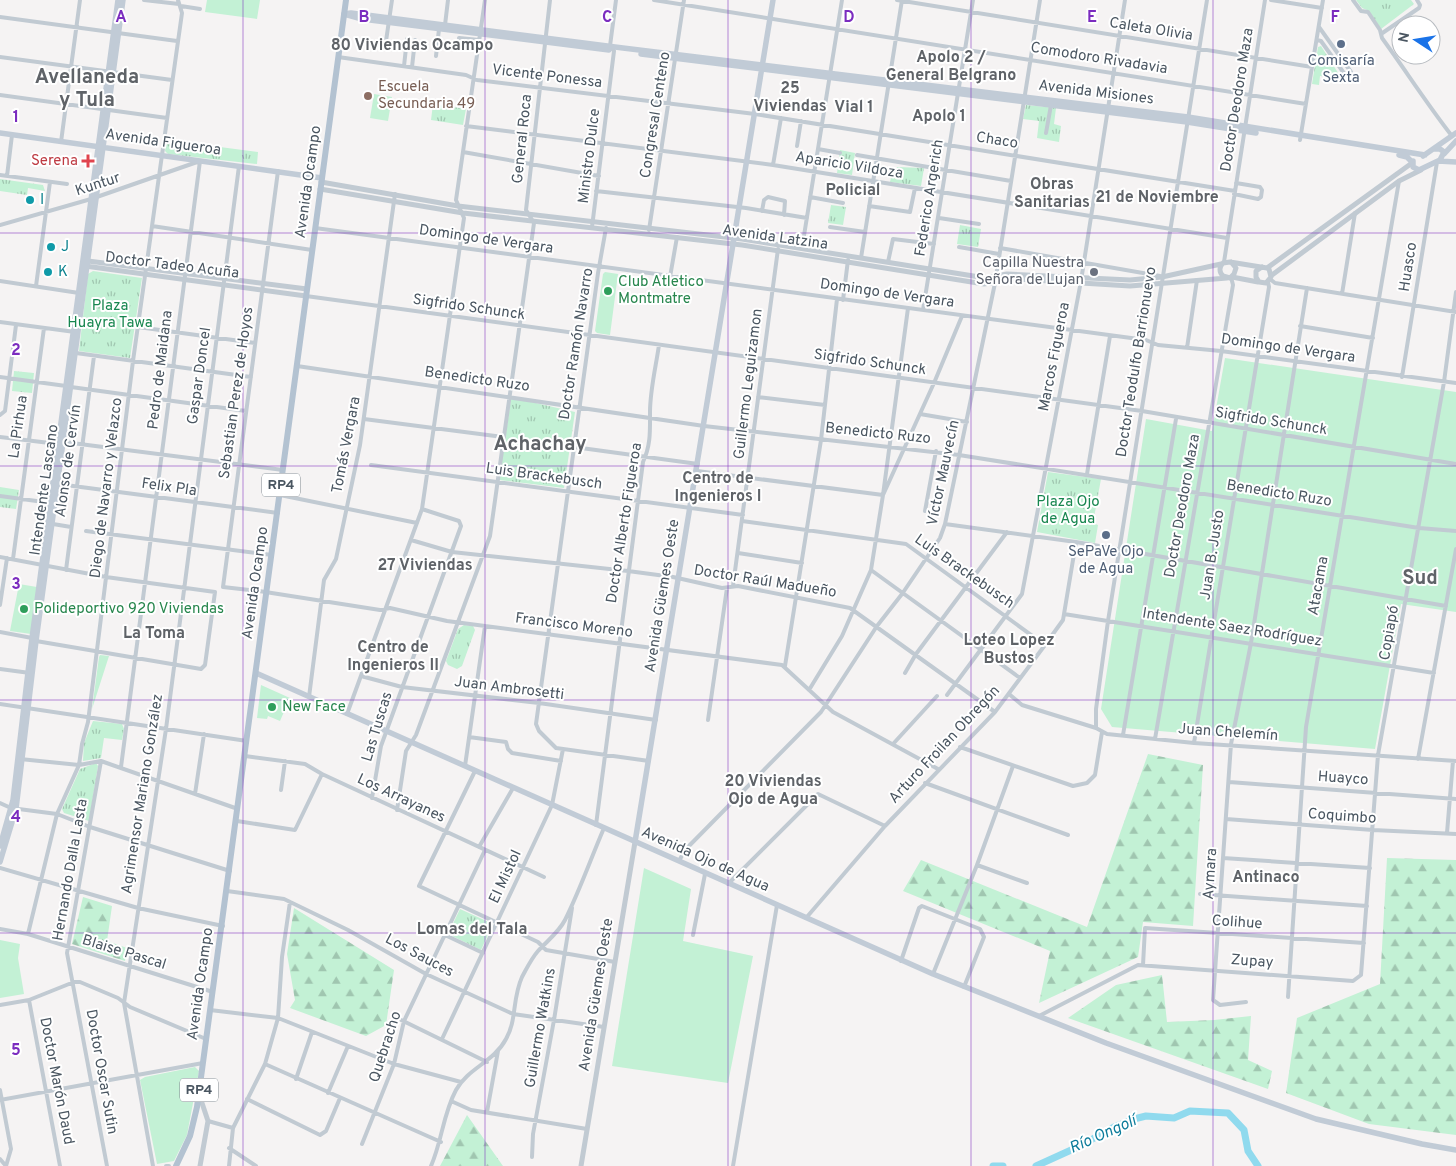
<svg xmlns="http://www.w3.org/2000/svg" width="1456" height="1166" font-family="Overpass,sans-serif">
<defs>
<pattern id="forest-firs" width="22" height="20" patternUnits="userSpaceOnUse" patternTransform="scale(1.25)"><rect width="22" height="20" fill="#c3f1d5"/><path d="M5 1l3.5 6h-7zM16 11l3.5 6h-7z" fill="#a0c6b0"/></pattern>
<pattern id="park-tufts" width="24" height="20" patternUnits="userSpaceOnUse" patternTransform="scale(1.25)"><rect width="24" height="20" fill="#c3f1d5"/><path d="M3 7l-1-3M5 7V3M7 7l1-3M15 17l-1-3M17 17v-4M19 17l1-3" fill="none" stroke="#a0c6b0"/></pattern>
</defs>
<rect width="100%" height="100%" fill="#f5f3f3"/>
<!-- grass -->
<path fill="#c3f1d5" d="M207,0H260L257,19L205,12Z
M374,94L392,97L388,121L370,118Z
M605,272L618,274L610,335L597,333L595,331L603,274Z
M1225,358L1456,392V612L1401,604L1375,749L1112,727L1101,709L1146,419L1212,431Z
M19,584L37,587L31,634L10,631Z
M100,655L109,656L92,709L99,657Z
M261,685L290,698L280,721L268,716L267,719L257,718Z
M644,868L691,889L683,941L753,956L728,1083L612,1066Z
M0,940L20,944L18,958L24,994L0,998Z
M195,1067L199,1071L187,1135L174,1161L157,1164L140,1080L145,1077Z"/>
<!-- forest -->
<path fill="url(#forest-firs)" d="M1148,754L1203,765L1193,926L1143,922L1138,957L1039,1003L1050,951L903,891L921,860L1087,927Z
M1387,858L1456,860V1135L1369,1124L1286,1093L1297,1018L1380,984Z
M83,897L112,906L107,941L127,948L125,961L72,944Z
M294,908L394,970L386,1025L366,1036L290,1008L295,1000L287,954Z
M1162,975L1167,1022L1214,1020L1251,1016L1248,1060L1272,1071L1268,1089L1068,1018L1116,985Z
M467,1115L503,1166H440Z"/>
<!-- park -->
<path fill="url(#park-tufts)" d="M1356,0H1411L1414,4L1381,29L1369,11L1362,8Z
M1321,46L1342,79L1320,76L1319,85L1312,84L1318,47Z
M433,104L466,109L463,125L431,120Z
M1026,105L1056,108L1054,124L1061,126L1059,142L1037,138L1039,121L1023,119Z
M167,140L258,152L257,164L168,154L165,151Z
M840,150L855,153L852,175L837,173Z
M897,167L924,168L921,186L890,182L892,173L896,174Z
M0,179L43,185L45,191L28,188L27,195L0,191Z
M831,205L846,207L843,225L828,223Z
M960,225L981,229L978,247L957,244Z
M93,271L142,278L130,358L79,351L88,274Z
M14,371L34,373L32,393L12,391Z
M514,398L575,412L564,488L499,480L511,399Z
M1048,472L1101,479L1093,523L1098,525L1095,543L1037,532Z
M0,487L19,490L16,509L0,507Z
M464,625L473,626L475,630L462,666L457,669L448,665L446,661L458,629Z
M93,721L122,724L124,729L122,740L104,738L101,758L83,761L84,743Z
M96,763L98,766L89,821L64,813L62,809L80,769Z
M460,909L493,924L481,950L448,934Z"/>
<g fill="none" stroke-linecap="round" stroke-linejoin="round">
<!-- river -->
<path stroke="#90daee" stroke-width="7" d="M993,1166H1003
M1036,1166L1080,1146L1114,1127L1134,1119L1146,1116L1174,1118L1190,1111L1228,1113L1244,1130L1248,1151L1258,1166"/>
<!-- minor -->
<path stroke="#c1cad2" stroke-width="4" d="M144,0L179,4
M654,0L1306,104
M897,0L1312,67
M1271,0L1322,8
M1353,0L1361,11L1368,12L1380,30L1382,38C1406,71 1427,104 1452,136
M181,6L200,9
M0,17L177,41
M1381,34L1419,8L1420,5L1417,0
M459,38L479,40
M1317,40L1321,41L1346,76L1351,72L1319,27
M385,48L392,0
M436,56L439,29L445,25L448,0
M0,57L172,80
M338,57L466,75L477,80L755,114L1235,191
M404,66L407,39
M412,67L415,40
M0,95L167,118
M466,126L773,165L1227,238
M1046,133L1051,105
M1300,140L1323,0
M61,142L80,0
M797,146L801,121
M818,149L840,153
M463,152L599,176
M857,155L1011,181
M773,165L781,118
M0,175L67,184
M7,176L12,135
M596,191L746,208L807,218
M1234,194L1258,199L1261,197L1262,190L1260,187L1236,183
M810,197L843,203
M869,206L910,212L915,188
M762,211L764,200L768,197L785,201L784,215
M939,218L979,224
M0,225L91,199L200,161
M152,226L312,250
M592,227L614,51L610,46L616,0
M830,227L865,232
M315,228L1146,340L1158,345L1221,351L1456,383
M606,228L598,273L536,724L539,731L556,748L649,761
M649,230L684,0
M959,247L999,254
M802,248L842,0
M1000,248L1160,276
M861,258L902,0
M888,262L893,239L934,244
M1224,262L1265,0
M670,277L677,237
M1270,279L1275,283L1456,312
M0,281L79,293
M36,286L50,182
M1342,294L1355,213
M306,296L1142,411L1456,464
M843,300L848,260
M923,310L973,0
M0,322L75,332
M1300,326L1373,338
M138,327L255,343
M1187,348L1197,280
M76,353L251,377
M297,366L704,426L959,455L1419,528L1456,531
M0,377L66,386
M1402,377L1437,162
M71,387L246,411
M758,397L825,405
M920,414L967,422
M0,415L5,411L16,325
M364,419L503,437
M0,437L58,444L64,442L283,470
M574,447L698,464
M371,465L743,515
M697,471L883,495L934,383L962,316
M1087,474L1110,336
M58,484L278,513
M280,495L417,523
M0,496L51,503
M925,511L936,451
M742,521L906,544L1045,645
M53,524L71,527
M945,524L1076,542L1446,606
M86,531L272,555
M411,540L452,552L628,571L673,577L722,588L738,586L850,608L995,712
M738,553L802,563
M0,557L106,577L215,592
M13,559L44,328
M66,570L94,356
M871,570L1020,678
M733,586L778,249
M223,587L259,591L380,610L390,608L447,621L782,665L833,712L938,769
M223,587L278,171
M0,605L7,558
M1064,614L1434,673
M0,632L32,638L36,641L201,669L205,665L215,592
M785,666L821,440L837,299
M0,669L30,673
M905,673L916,654L1007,532
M361,676L402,687L539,703L656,720
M809,690L842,636L871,570L883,495L908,308
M1009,694L1022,705L1096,728L1107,734L1194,743L1456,761
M947,695L1022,594L1081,281L1125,0
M309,697L324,580L336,559L360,445L395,194
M0,704L247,741
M347,714L422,509L464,218L456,200L485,0
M708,720L727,588
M1096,728V709L1108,621L1207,0
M1123,735L1176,419
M469,737L506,742L508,749L512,753L561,761
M1155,739L1233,285L1231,277
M1194,743L1269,287L1268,282
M893,744L937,696
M960,747L1073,786L1087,783L1095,775L1102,732
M245,756L305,764L322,774L544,877
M20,759L79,765L101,761L238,809
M1418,759L1456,549
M101,761L67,953L107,1166
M465,766L485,626
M121,767L200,161
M475,771L419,886L538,942L546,950L615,962
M1229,782L1456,799
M925,783L1068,835
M281,790L285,761
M195,794L204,734
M372,798L381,746L461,526L459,521L422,509
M0,803L11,808L57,814L90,827L230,871
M397,810L406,751L416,735L490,536L534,223L526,210L550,0
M1226,819L1373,830L1456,834
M237,821L295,830L322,774
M596,825L643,462C651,445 650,430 650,412C650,390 656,366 659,345
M1447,833L1453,761
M479,847L513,788
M1223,858L1370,868
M679,861L685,850L821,712L877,626L902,594L940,538L945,524L995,283L1040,0
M977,865L1027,883
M0,868L138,908L223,926
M728,884L818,794L885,826
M227,891L284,899L348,930L426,974L513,1014L604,1027
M1200,894L1367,906
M806,918L885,826L995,712L1045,645L1063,620L1076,542
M0,929L28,934L213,992
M28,934L57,814L79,765L82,744L88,722L133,361L182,13L178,0
M445,935L483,953
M693,935L705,874
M901,961L919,908L922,906L980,929L984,937L964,987
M1143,965L1145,928L1364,943
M933,974L977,865L1013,766
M1288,997L1306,727L1399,181
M29,1000L60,1166
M1246,1002L1220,1005L1213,1000L1231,744L1251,643L1307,288
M0,1005L29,1000L74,982H80L118,998L130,1007L206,1039
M210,1010L278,1018L394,1064L461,1082
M1039,1016L1138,965L1353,981L1361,975L1378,755L1444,382L1456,292
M395,1017L487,1062
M442,1039L552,805L563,749
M265,1064L441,1142
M296,1079L312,1032
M0,1090L11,1149L6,1166
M328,1093L348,1046
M247,1099L320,1135L326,1131L340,1098
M0,1100L203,1063
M451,1101L471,1110L587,1129
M487,1112L498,1051
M208,1121L233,1128
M362,1144L394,1064L404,1021L485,850
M229,1148L256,1166
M532,1157L533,1134L554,1020L572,908
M0,1159L6,1166
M153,1166L124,1003L166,729L239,166
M166,1166H169
M229,1166L233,1128L265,1064L278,1018L282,957L290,902
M431,1166C442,1141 443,1114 456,1090C468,1068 494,1062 506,1039C517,1020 512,999 522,977C527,968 531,959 538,951C547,941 559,932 565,920C580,890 591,858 604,828
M733,1166L777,905"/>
<!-- tertiary -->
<path stroke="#c1cad2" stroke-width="5" d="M321,182L458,206L742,239L986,278L1007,274L1130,280L1162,277L1221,264
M320,189L463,213L742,245L984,284L1016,279L1130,286L1227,278
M1231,262L1236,268L1234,274L1230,278L1223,276C1219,272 1219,267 1223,263L1230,262L1267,268L1269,269L1271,277L1266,283L1259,282L1256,277V271L1262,267
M84,263L88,261L307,289
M85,266L306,296
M1267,268L1412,163
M1272,275L1399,181L1421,170
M1232,277L1258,282
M199,1094L208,1121L200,1166
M581,1166L635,842"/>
<!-- secondary -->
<path stroke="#c1cbd6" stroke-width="5.5" d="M344,14L351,13L623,48L1188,117L1425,155
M344,14L362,19L609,50
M641,54L1187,122L1256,133
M0,133L322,178
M1444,154L1456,141
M1399,155L1407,157L1412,162
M1423,156L1456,133
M1413,161V167L1419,170L1440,160L1444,152L1440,149H1434
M1438,161L1456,162
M256,673L933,974L1106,1043L1316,1119L1422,1144L1456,1150
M635,842L773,0
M0,846L13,800L32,638L118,0
M0,862L16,809L36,641L123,0"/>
<!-- primary -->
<path stroke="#b3c2d1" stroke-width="6" d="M176,1166L190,1136L197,1107L346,0"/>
</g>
<!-- grid -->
<path fill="none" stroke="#7b2cbf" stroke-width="1" stroke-opacity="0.55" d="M243,0V1166M485,0V1166M728,0V1166M971,0V1166M1213,0V1166M0,233H1456M0,466H1456M0,700H1456M0,933H1456"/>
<!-- markers -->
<g fill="#5c6f8a" stroke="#fff" stroke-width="2">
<circle cx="1341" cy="44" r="5"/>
<circle cx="1106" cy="535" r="5"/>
</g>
<circle fill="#8d6e63" stroke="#fff" stroke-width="2" cx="368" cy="96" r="5"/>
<path fill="#e0444e" stroke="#fff" stroke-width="2" d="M85.5 153.5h5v5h5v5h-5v5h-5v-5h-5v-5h5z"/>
<g fill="#0f9aa8" stroke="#fff" stroke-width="2">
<circle cx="30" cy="200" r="5"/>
<circle cx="51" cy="247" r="5"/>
<circle cx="48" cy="272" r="5"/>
</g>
<circle fill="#6b7280" stroke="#fff" stroke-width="2" cx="1094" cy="272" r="5"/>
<g fill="#2e9e5b" stroke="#fff" stroke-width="2">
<circle cx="608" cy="291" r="5"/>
<circle cx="24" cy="609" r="5"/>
<circle cx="272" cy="707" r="5"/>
</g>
<g text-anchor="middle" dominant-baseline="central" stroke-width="4" stroke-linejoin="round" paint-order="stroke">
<!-- shield labels -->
<g fill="#fff" stroke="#808990" stroke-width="1">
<rect x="262" y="473.5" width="38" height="23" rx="4"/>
<rect x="180" y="1078.5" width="38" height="23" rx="4"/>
</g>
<g font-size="14" font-weight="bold" fill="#4a5661">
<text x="281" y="485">RP4</text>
<text x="199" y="1090">RP4</text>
</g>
<!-- street labels -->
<g font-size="15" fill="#4a5661" stroke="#fff">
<text transform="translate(1151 30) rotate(9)">Caleta Olivia</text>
<text transform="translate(1099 59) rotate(9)">Comodoro Rivadavia</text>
<text transform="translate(547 77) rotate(7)">Vicente Ponessa</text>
<text transform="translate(1096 93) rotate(7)">Avenida Misiones</text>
<text transform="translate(1238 100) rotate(-81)">Doctor Deodoro Maza</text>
<text transform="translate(656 115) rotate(-81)">Congresal Centeno</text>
<text transform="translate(523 139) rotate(-84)">General Roca</text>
<text transform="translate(997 141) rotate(9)">Chaco</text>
<text transform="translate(163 143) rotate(8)">Avenida Figueroa</text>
<text transform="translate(590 156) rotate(-83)">Ministro Dulce</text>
<text transform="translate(849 166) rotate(9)">Aparicio Vildoza</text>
<text transform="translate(309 182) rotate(-82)">Avenida Ocampo</text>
<text transform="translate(98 185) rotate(-18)">Kuntur</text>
<text transform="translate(930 198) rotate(-81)">Federico Argerich</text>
<text transform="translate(775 238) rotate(8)">Avenida Latzina</text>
<text transform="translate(486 240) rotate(8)">Domingo de Vergara</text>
<text transform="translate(172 266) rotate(7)">Doctor Tadeo Acuña</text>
<text transform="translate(1409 267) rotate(-81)">Huasco</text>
<text transform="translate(887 294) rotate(8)">Domingo de Vergara</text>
<text transform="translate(469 308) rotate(8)">Sigfrido Schunck</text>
<text transform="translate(577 344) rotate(-81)">Doctor Ramón Navarro</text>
<text transform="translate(1288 349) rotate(8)">Domingo de Vergara</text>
<text transform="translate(1055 357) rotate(-79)">Marcos Figueroa</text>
<text transform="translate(1137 362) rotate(-81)">Doctor Teodulfo Barrionuevo</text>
<text transform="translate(870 363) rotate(8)">Sigfrido Schunck</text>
<text transform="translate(161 370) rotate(-83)">Pedro de Maidana</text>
<text transform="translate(200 376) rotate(-82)">Gaspar Doncel</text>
<text transform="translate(477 380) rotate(8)">Benedicto Ruzo</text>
<text transform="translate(749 384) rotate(-83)">Guillermo Leguizamon</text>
<text transform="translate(237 393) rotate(-82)">Sebastian Perez de Hoyos</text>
<text transform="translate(1271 422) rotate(9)">Sigfrido Schunck</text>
<text transform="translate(19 427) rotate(-82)">La Pirhua</text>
<text transform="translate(878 434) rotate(6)">Benedicto Ruzo</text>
<text transform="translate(347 445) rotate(-79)">Tomás Vergara</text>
<text transform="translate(69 461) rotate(-82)">Alonso de Cervín</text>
<text transform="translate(944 473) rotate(-78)">Víctor Mauvecín</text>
<text transform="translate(544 477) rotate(8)">Luis Brackebusch</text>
<text transform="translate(107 488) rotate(-83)">Diego de Navarro y Velazco</text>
<text transform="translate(169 488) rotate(8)">Felix Pla</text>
<text transform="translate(45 490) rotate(-82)">Intendente Lascano</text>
<text transform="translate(1279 494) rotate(9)">Benedicto Ruzo</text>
<text transform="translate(1183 506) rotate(-80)">Doctor Deodoro Maza</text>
<text transform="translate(625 523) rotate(-81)">Doctor Alberto Figueroa</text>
<text transform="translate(1213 555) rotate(-81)">Juan B. Justo</text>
<text transform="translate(964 572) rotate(35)">Luis Brackebusch</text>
<text transform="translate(765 582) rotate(9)">Doctor Raúl Madueño</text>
<text transform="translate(256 583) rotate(-82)">Avenida Ocampo</text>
<text transform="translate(1319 586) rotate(-80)">Atacama</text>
<text transform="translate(663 596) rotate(-81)">Avenida Güemes Oeste</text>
<text transform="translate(574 626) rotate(7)">Francisco Moreno</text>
<text transform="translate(1232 628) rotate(9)">Intendente Saez Rodríguez</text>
<text transform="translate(1390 633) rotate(-80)">Copiapó</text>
<text transform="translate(509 689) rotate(7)">Juan Ambrosetti</text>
<text transform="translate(378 727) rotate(-73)">Las Tuscas</text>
<text transform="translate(1228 733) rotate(4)">Juan Chelemín</text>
<text transform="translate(945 745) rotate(-47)">Arturo Froilan Obregón</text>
<text transform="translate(1343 779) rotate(4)">Huayco</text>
<text transform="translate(143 794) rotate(-81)">Agrimensor Mariano González</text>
<text transform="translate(401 799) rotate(25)">Los Arrayanes</text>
<text transform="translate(1342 817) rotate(4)">Coquimbo</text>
<text transform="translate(705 860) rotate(24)">Avenida Ojo de Agua</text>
<text transform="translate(71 870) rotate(-80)">Hernando Dalla Lasta</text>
<text transform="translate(1211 874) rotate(-86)">Aymara</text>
<text transform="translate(506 877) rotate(-65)">El Mistol</text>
<text transform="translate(1237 923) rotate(4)">Colihue</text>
<text transform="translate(124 953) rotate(17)">Blaise Pascal</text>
<text transform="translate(419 956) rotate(28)">Los Sauces</text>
<text transform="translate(1252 962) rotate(4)">Zupay</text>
<text transform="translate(201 984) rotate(-82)">Avenida Ocampo</text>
<text transform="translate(597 995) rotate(-81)">Avenida Güemes Oeste</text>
<text transform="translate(541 1028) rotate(-80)">Guillermo Watkins</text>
<text transform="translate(386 1047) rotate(-72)">Quebracho</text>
<text transform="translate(101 1072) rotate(80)">Doctor Oscar Sutin</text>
<text transform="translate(56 1081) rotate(79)">Doctor Marón Daud</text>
</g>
<!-- service labels -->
<g font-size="15" fill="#4e5e75" stroke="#fff">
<text x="1341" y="61">Comisaría<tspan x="1341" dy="17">Sexta</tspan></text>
<text x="1106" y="552">SePaVe Ojo<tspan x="1106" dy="17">de Agua</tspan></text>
</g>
<!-- education labels -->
<g font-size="15" fill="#785e54" stroke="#fff" text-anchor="start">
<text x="378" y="87">Escuela<tspan x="378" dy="17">Secundaria 49</tspan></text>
</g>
<!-- health labels -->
<g font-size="15" fill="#be3a42" stroke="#fff" text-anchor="end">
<text x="78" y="161">Serena</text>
</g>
<!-- culture labels -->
<g font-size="15" fill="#0d838f" stroke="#fff" text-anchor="start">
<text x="40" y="200">I</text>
<text x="61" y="247">J</text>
<text x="58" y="272">K</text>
</g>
<!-- worship labels -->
<g font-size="15" fill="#5b616d" stroke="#fff" text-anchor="end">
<text x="1084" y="263">Capilla Nuestra<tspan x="1084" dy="17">Señora de Lujan</tspan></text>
</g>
<!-- leisure labels -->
<g font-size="15" fill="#27864d" stroke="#fff" text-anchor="start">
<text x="618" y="282">Club Atletico<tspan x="618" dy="17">Montmatre</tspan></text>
<text x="34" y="609">Polideportivo 920 Viviendas</text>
<text x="282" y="707">New Face</text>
</g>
<!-- park labels -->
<g font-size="15" fill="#17864f" stroke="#fff">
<text x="110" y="306">Plaza<tspan x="110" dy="17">Huayra Tawa</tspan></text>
<text x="1068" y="502">Plaza Ojo<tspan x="1068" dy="17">de Agua</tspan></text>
</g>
<!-- neighbourhood labels -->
<g font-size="16" font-weight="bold" fill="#5f6368" stroke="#fff">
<text x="412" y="46">80 Viviendas Ocampo</text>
<text x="951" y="58">Apolo 2 /<tspan x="951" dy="18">General Belgrano</tspan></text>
<text x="790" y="89">25<tspan x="790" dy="18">Viviendas</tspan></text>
<text x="854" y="108">Vial 1</text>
<text x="939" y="117">Apolo 1</text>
<text x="1052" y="185">Obras<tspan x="1052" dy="18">Sanitarias</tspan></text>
<text x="853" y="191">Policial</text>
<text x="1157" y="198">21 de Noviembre</text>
<text x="718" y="479">Centro de<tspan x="718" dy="18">Ingenieros I</tspan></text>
<text x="425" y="566">27 Viviendas</text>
<text x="154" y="634">La Toma</text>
<text x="1009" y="641">Loteo Lopez<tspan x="1009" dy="18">Bustos</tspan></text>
<text x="393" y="648">Centro de<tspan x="393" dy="18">Ingenieros II</tspan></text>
<text x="773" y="782">20 Viviendas<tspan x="773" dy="18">Ojo de Agua</tspan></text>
<text x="1266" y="878">Antinaco</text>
<text x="472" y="930">Lomas del Tala</text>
</g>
<!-- water labels -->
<g font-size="16" font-style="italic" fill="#0c7c9b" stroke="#fff">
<text transform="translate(1103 1135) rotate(-24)">Río Ongolí</text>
</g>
<!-- district labels -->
<g font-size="20" font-weight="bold" fill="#5f6368" stroke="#fff">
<text x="87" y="78">Avellaneda<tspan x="87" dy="23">y Tula</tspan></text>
<text x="540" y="445">Achachay</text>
<text x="1420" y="579">Sud</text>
</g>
</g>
<g font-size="16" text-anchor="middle" font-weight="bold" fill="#7b2cbf" stroke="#fff" stroke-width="4" stroke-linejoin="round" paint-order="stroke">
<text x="121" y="22">A</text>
<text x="364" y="22">B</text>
<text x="607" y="22">C</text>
<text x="849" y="22">D</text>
<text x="1092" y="22">E</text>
<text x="1335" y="22">F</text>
<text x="16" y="122">1</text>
<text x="16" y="355">2</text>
<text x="16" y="589">3</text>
<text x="16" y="822">4</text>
<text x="16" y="1055">5</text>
</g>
<!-- north arrow -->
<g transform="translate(1416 40) rotate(282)"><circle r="24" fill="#ffffff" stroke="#b7bbc0"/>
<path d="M0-4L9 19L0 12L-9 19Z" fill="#1a73e8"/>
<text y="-8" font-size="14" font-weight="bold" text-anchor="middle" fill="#4a5661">N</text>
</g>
</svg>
